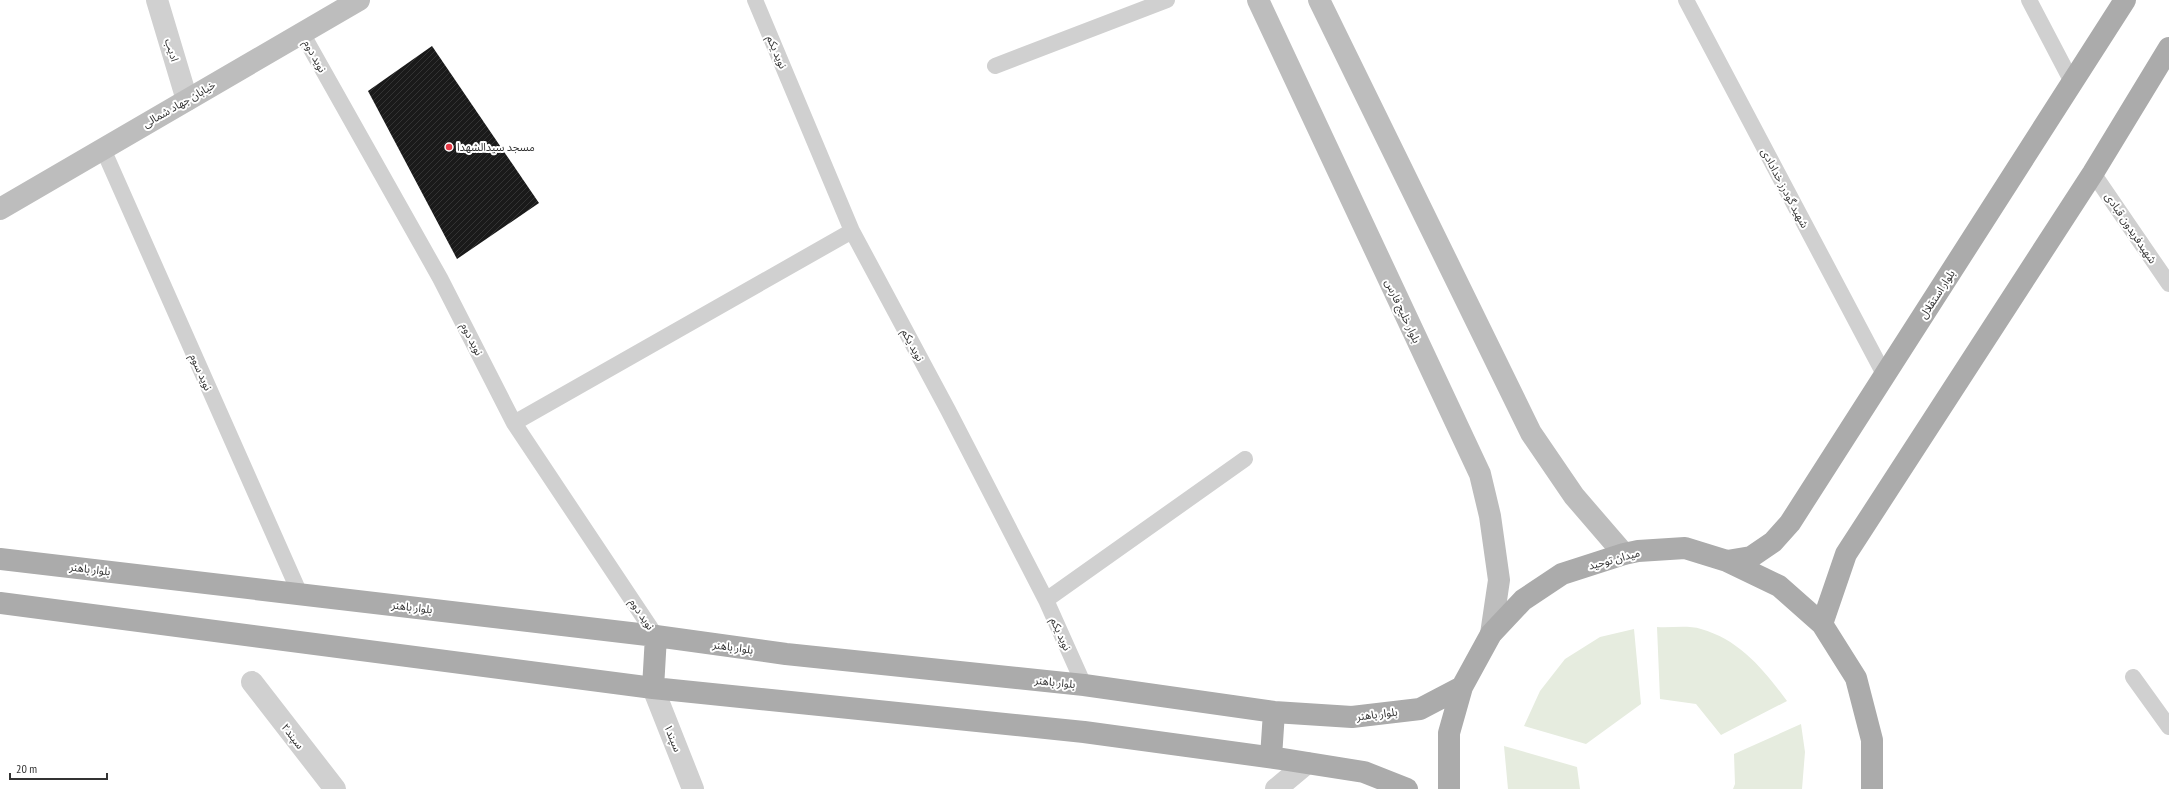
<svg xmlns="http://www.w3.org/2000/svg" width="2169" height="789" font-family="'PT Sans Narrow','Noto Sans Arabic',sans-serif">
<defs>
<pattern id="building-hatch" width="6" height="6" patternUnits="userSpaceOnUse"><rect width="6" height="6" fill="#1a1a1a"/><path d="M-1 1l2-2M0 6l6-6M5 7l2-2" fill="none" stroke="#333"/></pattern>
</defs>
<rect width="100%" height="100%" fill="#fff"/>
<!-- grass -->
<path fill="#e6ecdf" d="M1657,627C1671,628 1688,625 1701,629C1740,640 1764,670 1787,701L1721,735L1696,704L1660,699Z
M1634,629L1641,704L1586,744L1524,726L1540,691L1565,659L1600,637Z
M1801,724L1805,752L1802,789H1733L1735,784L1734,754Z
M1504,746L1577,767L1580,789H1508Z"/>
<!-- building -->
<path fill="url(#building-hatch)" d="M432,46L539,203L457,259L368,91Z"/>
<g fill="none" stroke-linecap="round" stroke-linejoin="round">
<!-- service -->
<path stroke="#d0d0d0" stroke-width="16" d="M755,0L852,231L948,410L1046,600L1084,685
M1686,0L1885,376
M2029,0L2072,82
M302,33L440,278L514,423L656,636
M995,66L1167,0
M103,149L300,594
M2093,173L2169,284
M514,423L852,231
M1046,600L1245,459
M2133,677L2169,727"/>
<!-- minor -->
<path stroke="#d0d0d0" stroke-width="22" d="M157,0L187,100
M252,682L335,789
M653,688L693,789"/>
<!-- tertiary -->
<path stroke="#d0d0d0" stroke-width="22" d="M1276,789L1307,763"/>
<!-- secondary -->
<path stroke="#bdbdbd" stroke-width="22" d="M1258,0L1480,474L1490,516L1499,580L1491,634
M1319,0L1531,433L1574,496L1624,554
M0,209L359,0"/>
<!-- primary -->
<path stroke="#ababab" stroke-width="22" d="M0,559L656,636L786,654L1084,685L1274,712L1352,717L1420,709L1462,687
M1727,561L1751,557L1773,542L1790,523L2125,0
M0,603L653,688L1084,732L1282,759L1364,772L1407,789
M1822,624L1846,554L2093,173L2169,48
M653,688L656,636
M1271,757L1274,712
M1449,789V733L1462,687L1491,634L1523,600L1562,574L1624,554L1638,551L1685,548L1727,561L1779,586L1822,624L1856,678L1872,740V789"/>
</g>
<!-- markers -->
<circle fill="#e63946" stroke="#fff" stroke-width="1.5" cx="449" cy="147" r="4"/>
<g text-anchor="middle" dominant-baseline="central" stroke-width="4" stroke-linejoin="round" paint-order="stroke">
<!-- street labels -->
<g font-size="11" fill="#333" stroke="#fff">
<text transform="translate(172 50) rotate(73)">ادیب</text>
<text transform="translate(777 52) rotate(67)">نوید یکم</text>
<text transform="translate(315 56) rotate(61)">نوید دوم</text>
<text transform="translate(179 104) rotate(-30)">خیابان جهاد شمالی</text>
<text transform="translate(1785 188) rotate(62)">شهید گودرز خدادادی</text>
<text transform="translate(2131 228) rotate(56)">شهیدفریدون قبادی</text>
<text transform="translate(1937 294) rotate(-57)">بلوار استقلال</text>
<text transform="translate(1403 311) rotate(65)">بلوار خلیج فارس</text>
<text transform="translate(472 339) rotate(63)">نوید دوم</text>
<text transform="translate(913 345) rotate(62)">نوید یکم</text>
<text transform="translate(201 372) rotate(66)">نوید سوم</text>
<text transform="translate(1614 559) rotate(-15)">میدان توحید</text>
<text transform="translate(90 569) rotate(7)">بلوار باهنر</text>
<text transform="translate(412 607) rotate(7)">بلوار باهنر</text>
<text transform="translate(642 614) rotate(56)">نوید دوم</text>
<text transform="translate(1061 634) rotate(66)">نوید یکم</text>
<text transform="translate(733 647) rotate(8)">بلوار باهنر</text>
<text transform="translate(1055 682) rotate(6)">بلوار باهنر</text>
<text transform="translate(1377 714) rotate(-7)">بلوار باهنر</text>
<text transform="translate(293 736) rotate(52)">سپند۲</text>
<text transform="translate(673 738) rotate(68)">سپند۱</text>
</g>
<!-- poi labels -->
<g font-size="11" fill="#333" stroke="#fff" text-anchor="start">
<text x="457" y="147">مسجد سیدالشهدا</text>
</g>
</g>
<!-- scale -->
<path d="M10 773v6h97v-6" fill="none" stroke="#333333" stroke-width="2"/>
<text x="16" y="773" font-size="12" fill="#333333" stroke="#ffffff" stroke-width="3" paint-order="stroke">20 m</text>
</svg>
